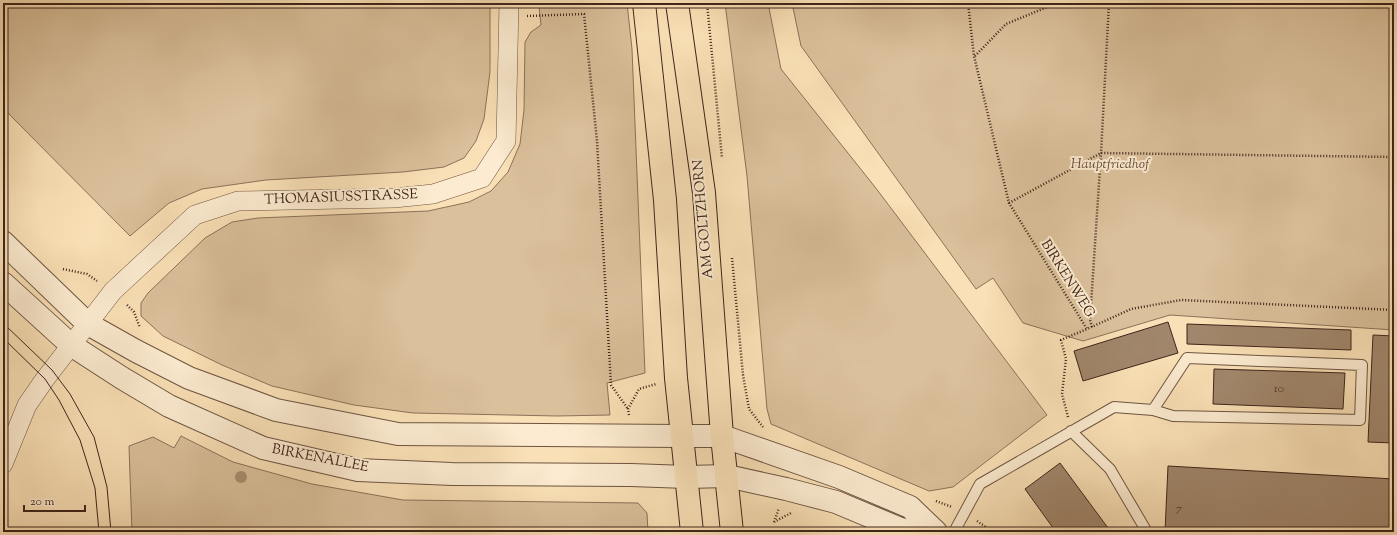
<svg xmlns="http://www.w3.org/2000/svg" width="1397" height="535" font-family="'Sorts Mill Goudy',serif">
<rect width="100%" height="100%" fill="#fae0b6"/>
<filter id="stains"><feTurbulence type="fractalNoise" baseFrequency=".005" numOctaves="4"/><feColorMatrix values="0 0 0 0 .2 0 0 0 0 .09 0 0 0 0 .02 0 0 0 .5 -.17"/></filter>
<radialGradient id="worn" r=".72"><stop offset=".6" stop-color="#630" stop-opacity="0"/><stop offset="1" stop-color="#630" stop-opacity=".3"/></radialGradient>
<!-- green -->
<path fill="#dac09b" stroke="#8c725a" d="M3,3H490V72L484,119L476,141L464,158L444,167L403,172L266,180L202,189L169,203L130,236L3,108Z
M537,3H627L632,49L645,373L607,383L610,415L557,416L413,413L354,405L272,386L222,365L163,336L141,316V303L148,293L205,238L232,222L258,218L428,211L469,202L491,191L508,172L520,144L524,110L525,42L531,32L541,25L539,6Z
M725,3H768L781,69L875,187L1047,415L953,487L929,491L771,424L767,409L747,176Z
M792,3H1394V330L1170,315L1083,341L1023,323L993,278L976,289L801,46Z
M181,436L233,462L312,484L403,500L638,503L647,513L648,532H132L129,446L153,437L174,448Z"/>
<!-- building -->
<path fill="#a0866b" stroke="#3e251a" d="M1168,322L1178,353L1083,381L1074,351Z
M1187,324L1351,330V350L1187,344Z
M1373,335L1394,336V443L1368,442Z
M1214,369L1345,373L1343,409L1213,404Z
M1060,463L1111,532H1056L1025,489Z
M1168,466L1394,479V532H1165Z"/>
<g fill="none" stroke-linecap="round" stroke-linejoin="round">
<defs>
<path id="service" d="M1071,431L1110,469L1147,532
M954,532L980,484L1114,407L1153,410L1173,416L1360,420L1362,365L1187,358L1153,410"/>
<path id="minor" d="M3,464L27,405L45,379L113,291L195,215L238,201L394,198L433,194L482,178L506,141L509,3"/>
<path id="tertiary" d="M3,242L88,324L136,351L189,378L276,410L398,434L681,436H722L839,477L910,507L936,532
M3,283L71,345L122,378L169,406L263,448L358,470L452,474L631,475L687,477L727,476L786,489L836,502L898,528L911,532"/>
<path id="primary" d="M644,3L665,200L676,378L692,532
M677,3L704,193L722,436L732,532"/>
</defs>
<!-- service casing -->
<use href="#service" stroke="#6d5441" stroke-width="12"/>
<!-- minor casing -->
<use href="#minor" stroke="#6d5441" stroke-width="20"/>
<!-- tertiary casing -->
<use href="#tertiary" stroke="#6d5441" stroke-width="24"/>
<!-- primary casing -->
<use href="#primary" stroke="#3e251a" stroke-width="24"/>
<!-- path -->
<path stroke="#3e251a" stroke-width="2.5" stroke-dasharray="1 2" stroke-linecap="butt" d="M707,3L722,158
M968,3L974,56L1009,203L1087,329L1131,309L1181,300L1394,310
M1089,3L1109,6
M527,16L584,14L597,141L611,385L628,409
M975,56L1006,24L1057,3
M1009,203L1101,153L1394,157
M732,258L743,375L749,409L763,427
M63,269L87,274L97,281
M127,305L134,312L140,328
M1092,327L1090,320L1101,153L1109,3
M629,415L628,409L639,389L656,384
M1068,417L1062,394L1066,359L1061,340L1087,329
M936,501L952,507
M977,521L993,532
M774,522L791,513
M774,522L779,508"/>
<!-- service -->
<use href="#service" stroke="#fcebd0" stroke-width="10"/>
<!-- minor -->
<use href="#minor" stroke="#fcebd0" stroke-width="19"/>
<!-- tertiary -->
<use href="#tertiary" stroke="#fcebd0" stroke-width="22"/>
<!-- primary -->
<use href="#primary" stroke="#fae0b6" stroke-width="22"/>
<!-- tram -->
<path stroke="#3e251a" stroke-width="1" d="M3,323L52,370L70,394L94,437L107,487L111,532
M3,338L45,379L59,400L80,440L95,488L99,532"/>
</g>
<!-- trees -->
<circle fill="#a88f72" cx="241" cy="477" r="6"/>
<g text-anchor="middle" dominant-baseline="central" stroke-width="4" stroke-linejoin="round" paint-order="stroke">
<!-- number labels -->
<g font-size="12" fill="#563d2e">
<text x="1279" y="389">10</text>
<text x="1179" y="509">7</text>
</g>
<!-- park labels -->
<g font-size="14" font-style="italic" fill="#654c3a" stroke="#fcebd0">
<text x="1110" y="165">Hauptfriedhof</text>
</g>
<!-- street labels -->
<g font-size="14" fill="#3e251a" stroke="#fcebd0">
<text transform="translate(341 198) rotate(-2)">THOMASIUSSTRASSE</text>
<text transform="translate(704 219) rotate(-95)">AM GOLTZHORN</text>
<text transform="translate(1067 279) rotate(58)">BIRKENWEG</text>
<text transform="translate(320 459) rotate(11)">BIRKENALLEE</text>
</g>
</g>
<!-- margin -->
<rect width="1397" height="535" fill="none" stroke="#fae0b6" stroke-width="16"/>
<rect x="4" y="4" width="1389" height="527" fill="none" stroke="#3e251a" stroke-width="2"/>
<rect x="8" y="8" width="1381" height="519" fill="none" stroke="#3e251a"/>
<!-- scale -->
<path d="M24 505v6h61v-6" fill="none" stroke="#3e251a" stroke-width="2"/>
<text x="30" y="505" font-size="12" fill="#3e251a" stroke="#fcebd0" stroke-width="3" paint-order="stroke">20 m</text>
<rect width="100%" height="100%" filter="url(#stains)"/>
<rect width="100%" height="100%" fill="url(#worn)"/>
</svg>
